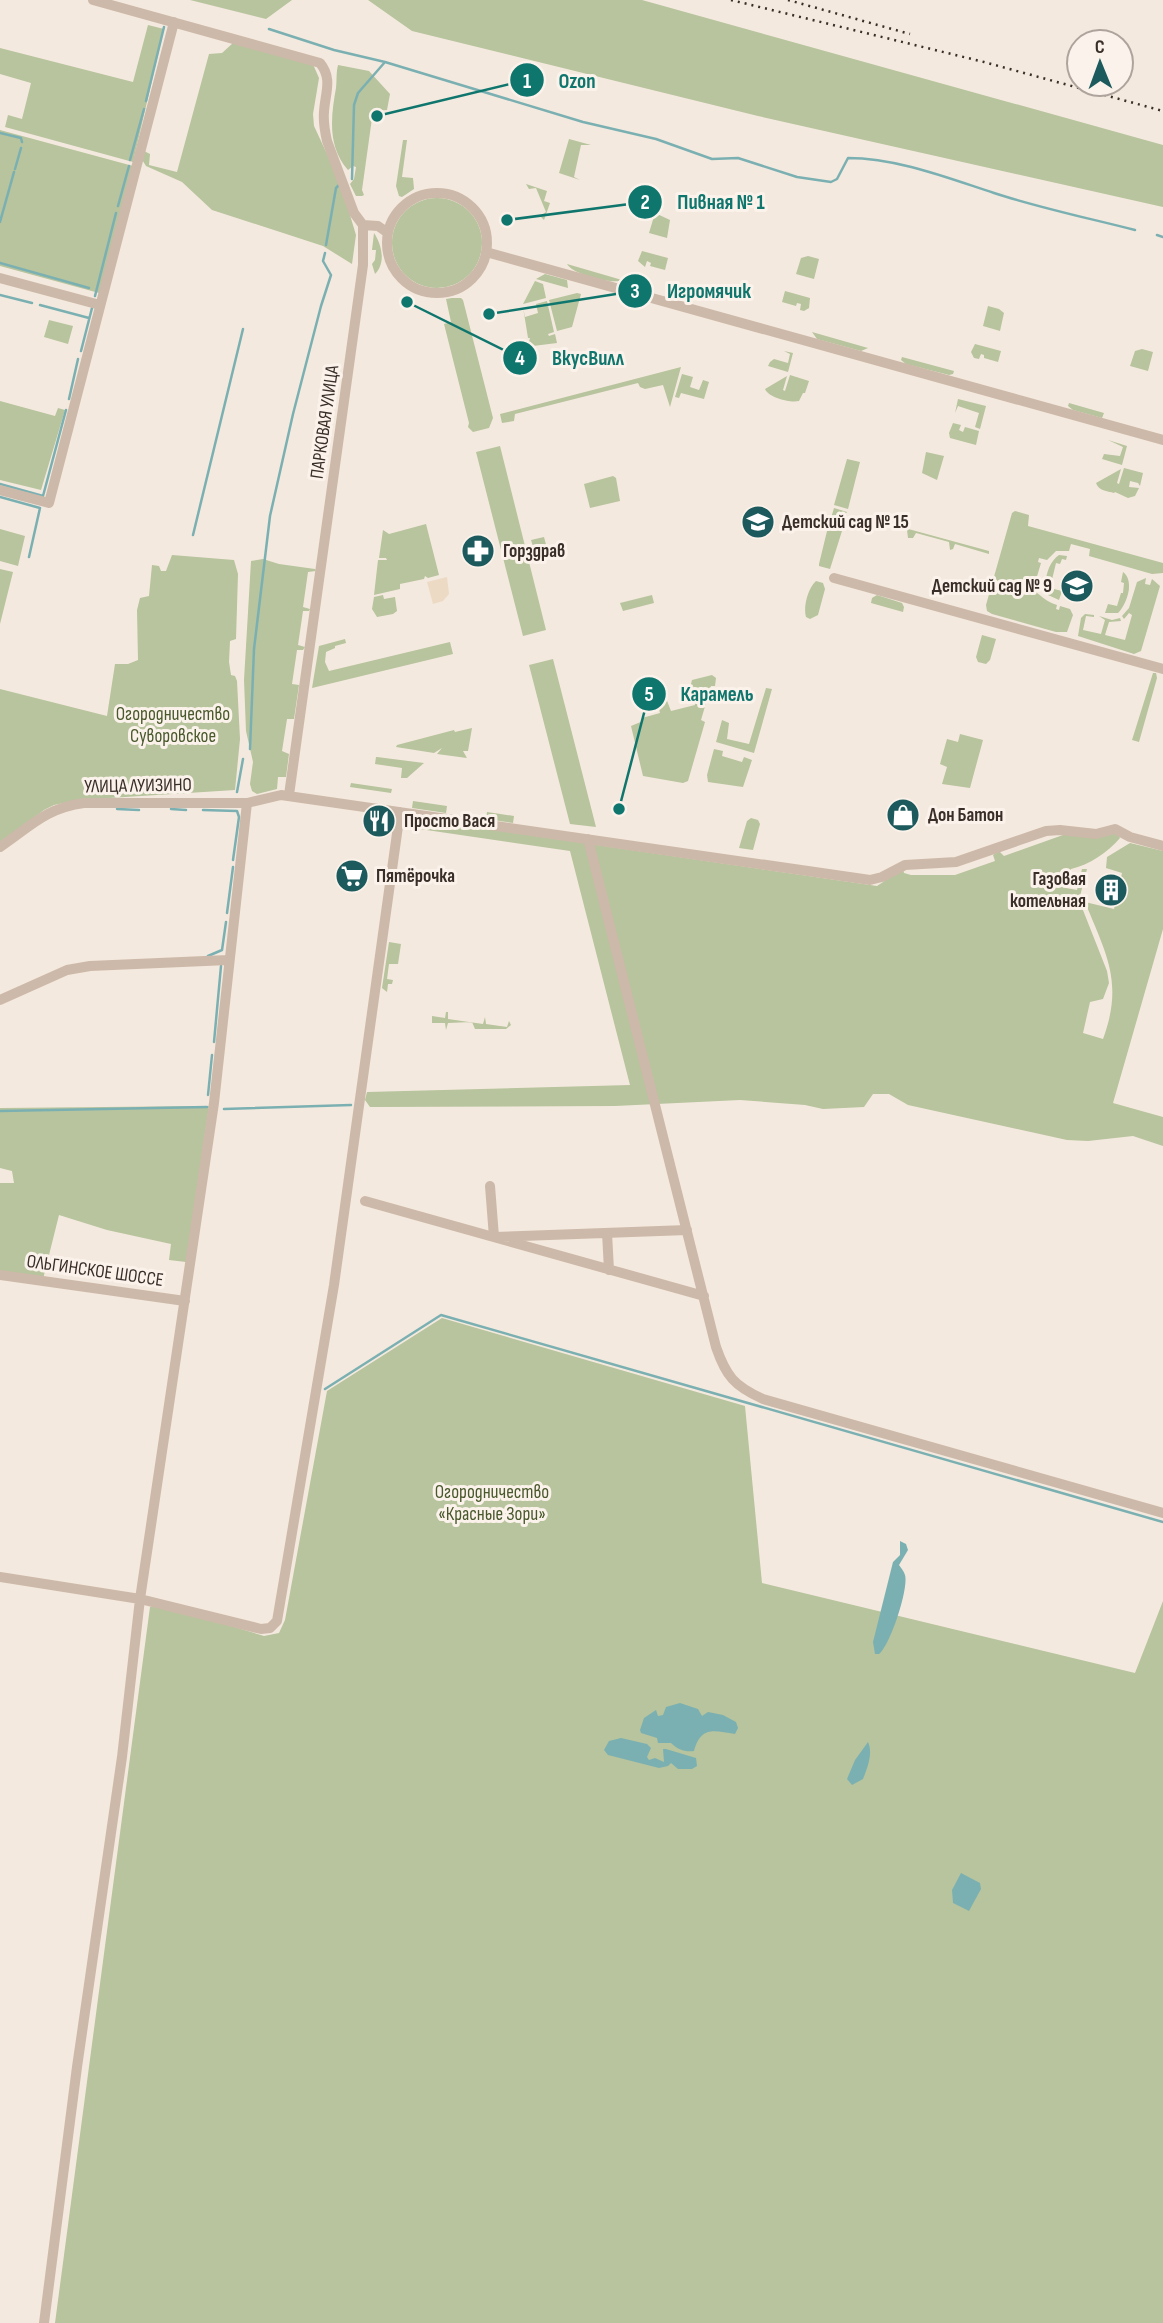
<svg xmlns="http://www.w3.org/2000/svg" width="1163" height="2323" font-family="'Sofia Sans Condensed',sans-serif">
<rect width="100%" height="100%" fill="#f4e9de"/>
<!-- green -->
<path fill="#b7c49d" d="M190,0H292L266,19Z
M368,0H642L1163,145V207L758,116L412,31Z
M148,25L164,29L133,162L5,127L8,115L22,119L31,83L0,74V48L133,82Z
M233,43L312,62L319,78L313,114L314,126L340,182L356,235L352,264L323,246L212,210L182,182L146,166L141,158L144,151L150,154L149,165L177,172L209,54L222,53Z
M338,65L369,71L390,94L387,110L373,111L362,190L364,195L362,196H356L350,184L354,179L356,167L353,166L348,170C327,146 331,116 336,88C337,80 336,73 338,65Z
M0,130L133,166L99,293L0,266Z
M569,139L591,145H581L574,177L580,180L559,173Z
M403,140H407L402,177L413,178L414,189L402,197L399,196L396,186Z
M526,184L547,191L544,201L550,203L544,220L540,216L546,212L536,188L529,189Z
M392 243a45 45 0 1 1 90 0a45 45 0 1 1-90 0Z
M655,213L670,220L667,238L649,233Z
M374,233C382,245 386,263 375,274L372,264L375,260L376,250H372Z
M642,251L668,258L665,270L650,266L651,263L647,261L645,267L638,261Z
M808,256L819,259L814,279L796,274L801,258Z
M567,264L622,280C612,285 572,274 567,264Z
M545,274L567,280L568,288L536,279Z
M535,281L543,284L546,298L523,304Z
M785,291L810,298L809,308L804,311L800,310L801,304L797,303L796,306L782,302Z
M577,293L581,294L572,327L557,331L549,300Z
M452,298H461L463,300L493,418L489,428L473,432L468,427L469,423L444,324L451,322L446,299Z
M547,301L554,332L548,334L549,336L555,334L557,343L533,346L529,342L530,338H528L523,307L525,317L538,313L536,304Z
M988,306L999,309L1004,313L1000,331L983,326Z
M49,320L73,326L68,344L44,337Z
M812,332L868,348L861,351L817,339Z
M975,344L1001,351L998,362L984,358V355L981,354L979,359L974,358L971,352Z
M1142,349L1153,352L1148,371L1130,366L1135,351Z
M784,351L793,353L788,372L768,366L770,362L774,359L788,363L790,354Z
M902,357L954,371L953,374L949,375L906,364L901,360Z
M681,367L670,407L663,385L645,389L640,387L638,383L515,414L514,421L502,423L500,414Z
M682,374L693,377L690,387L699,390L703,380L709,382L704,399L681,393L679,398L675,397Z
M790,375L809,381L805,393H803L799,401C790,403 769,398 765,389L787,376L783,390L785,391Z
M958,399L986,406L980,429L975,427L979,413L958,406L955,413Z
M0,401L55,416L58,408L65,410L41,490L0,480Z
M1069,403L1104,413L1102,418L1073,410L1068,406Z
M953,423L961,425L959,430L963,432L965,427L979,431L976,445L950,438L949,433Z
M1108,440L1127,446L1122,465L1102,459L1104,454L1120,456L1123,447Z
M500,446L546,630L523,636L476,452Z
M926,452L944,456L937,480L922,473Z
M847,459L860,462L848,509L834,505Z
M1124,468L1143,473L1140,486L1138,483L1130,481L1129,487L1139,488L1135,496L1128,498L1115,492L1114,493C1107,491 1099,491 1096,483L1121,469L1117,483L1119,484Z
M613,476L616,478L620,501L590,508L584,484Z
M834,508L847,512L844,516L840,515L839,520L843,524V529L829,525Z
M1015,511L1029,515L1028,526L1163,563V573L1152,574L1089,556L1090,549L1071,544L1069,551H1056L1047,560L1039,558L1038,562L1041,563L1035,583H1031L1030,589C1040,593 1045,602 1057,605L1056,609L1059,610L1060,606L1070,609L1073,615L1067,632H1056L992,614L987,611L986,605L1012,513Z
M868,518L989,551V554L955,544L953,549L950,550L949,542L916,533L913,538H908L907,530L873,521L869,527L867,524Z
M426,524L439,575L428,578L425,576L424,579L400,584V589L374,595L378,560H387L386,558H379L383,530L389,534Z
M828,527L842,531L830,569L819,566V564Z
M0,529L25,536L18,566L0,561Z
M544,537L548,552L536,556L531,540Z
M172,555L234,560L238,574L236,639L230,641L229,662L231,675L235,676L237,681L240,739L235,790L78,800L54,805L44,810L0,843V689L107,716L115,664H128L138,660L137,610L140,598L149,596L152,565L159,566L161,571H166Z
M1059,555L1067,556L1066,560L1062,559L1060,564L1056,563L1050,588L1062,591L1059,600L1048,595C1042,584 1048,562 1059,555Z
M263,559L279,564L315,569L316,571L308,572L303,607L310,609L309,611H303L298,645L305,647L303,650H297L292,684L299,685L294,719H287L282,751L289,754L286,777H278L277,789L257,794L252,791L250,784L253,762L246,731L244,680L251,561Z
M0,569L13,572L0,624Z
M1123,572C1135,581 1127,604 1118,613H1105L1108,604L1117,606L1121,593H1123L1124,583L1121,582Z
M1146,578L1145,584L1150,585L1152,579L1160,586L1141,651L1134,654L1078,636L1081,618L1085,614L1094,615V617L1086,616L1083,630L1101,634L1105,620L1099,616L1112,620L1120,618L1121,621L1109,622L1105,635L1125,640L1132,615L1129,613L1124,619L1122,616L1129,608L1137,582Z
M816,581L823,583L825,589L818,615L810,619L806,617C803,607 808,588 816,581Z
M383,595L384,599L395,597L397,611L393,614L377,617L372,609L374,597Z
M652,595L654,603L623,611L620,603Z
M877,595L902,603L904,607L903,612L871,603L872,598Z
M982,635L996,639L990,660L986,664L978,662L976,657Z
M345,639L346,643L335,646V648L326,652L325,662L329,671L450,642L453,654L312,688L319,646Z
M553,659L596,827L570,824L529,665Z
M1153,673H1156L1157,678L1139,742L1132,740Z
M712,675L716,678L715,686H711L701,720L705,722L688,781L683,783L643,776L631,726L643,721L642,718L660,713L656,697L637,702V695L662,688L671,711L695,705L691,684L692,680Z
M766,688L772,689L754,753L716,742L722,720L729,723L727,739L749,744Z
M472,728L468,751H463L467,758L437,754L442,748L434,753L396,747L397,745L454,730L455,732Z
M960,734L983,740L970,788L942,784L947,767L940,764L947,739L958,742Z
M714,749L723,751L722,756L742,762L744,757L752,760L743,787L708,782L707,775Z
M376,757H377L424,763L407,778H401L402,768L375,764Z
M351,783L392,789L391,793L350,787Z
M413,801L447,806L446,813L412,808Z
M487,812L514,816L513,823L486,819Z
M412,818L877,886L903,869L904,873L911,875H955L995,861L993,855L999,851L1004,856L1063,835L1117,833L1120,838C1108,852 1089,865 1071,869L1066,888L1077,890L1082,869H1087L1079,900L1107,971L1109,983L1103,999L1090,1002L1083,1033L1103,1039C1124,982 1106,954 1085,902L1114,909L1122,873L1106,868L1107,857L1130,843L1163,851V929L1113,1103L1163,1117V1146L1133,1136L1088,1141L1067,1140L908,1105L889,1094H873L864,1107L823,1109L805,1105L740,1100L615,1106L370,1107L365,1100L367,1092L630,1085L570,851L406,827L407,821Z
M751,818L758,820L760,824L753,850L739,848L747,821Z
M389,942L401,944L398,964H389L387,979L393,980L392,984H388L387,992L382,988Z
M446,1012H448V1019L483,1024L485,1017L486,1024L507,1027L509,1021L511,1025L506,1029H475L472,1022L448,1023L446,1030L445,1023H432V1016L445,1018Z
M209,1106L186,1262L169,1260L171,1244L107,1230L59,1215L43,1279L0,1272V1183H14L12,1171L0,1168V1108Z
M442,1318L745,1406L762,1583L1135,1673L1163,1601V2323H55L150,1607L159,1604L264,1636L279,1633L285,1620L327,1391Z"/>
<!-- plaza -->
<path fill="#ecdac4" d="M447,577L449,594L443,601L433,604L427,582Z"/>
<!-- water -->
<path fill="#7bb0b2" d="M900,1541L906,1544L908,1550L899,1565C901,1568 904,1571 905,1575C909,1588 890,1646 879,1654H875L873,1642L893,1562L900,1555Z
M680,1703L698,1709L702,1716L708,1712L723,1715L736,1722L738,1728L735,1734C715,1731 701,1725 694,1751C685,1752 678,1750 671,1743H658L657,1738L641,1733L640,1730L644,1718L656,1710L658,1716L663,1715L666,1707Z
M621,1738L647,1744L651,1748L647,1757L649,1760L655,1758L664,1762L663,1749H666L696,1758L697,1766L692,1769H678L671,1763L668,1766L659,1768L608,1755L604,1750L609,1741Z
M868,1742C873,1753 868,1766 863,1779L852,1785L847,1779L855,1760Z
M961,1873L980,1883L981,1889L969,1911L953,1903L952,1890Z"/>
<g fill="none" stroke-linecap="round" stroke-linejoin="round">
<!-- stream -->
<path stroke="#7bb0b2" stroke-width="2.5" d="M269,29L334,50L385,62L583,122L656,139L712,159L738,158L797,177L831,182L837,179L848,158C897,158 948,178 994,193C1040,208 1088,218 1135,230
M146,101L164,27
M0,133L21,138L22,142
M130,160L144,109
M15,169L21,148
M352,179L354,105L358,93L385,62
M118,206L129,166
M0,222L14,172
M1157,235L1163,237
M326,245L336,188L339,185
M0,263L89,288
M0,295L32,303
M95,296L116,213
M40,305L89,318
M81,351L92,308
M69,399L78,359
M0,484L43,496L66,410
M0,497L40,508L29,557
M193,535L243,329
M250,749L254,649L270,516L293,414L321,306L331,275L323,261L325,253
M237,792L243,759
M117,809L139,810
M171,809L186,810
M203,810L237,811L239,817L233,860
M227,913L233,867
M208,956L222,950L226,922
M214,1042L221,966
M208,1095L212,1055
M224,1109L351,1105
M0,1111L207,1107
M325,1389L441,1315L1163,1522"/>
<!-- minor -->
<path stroke="#cdb9a9" stroke-width="10" d="M93,0L320,63C333,79 325,93 324,112C323,123 325,132 327,141L354,213L363,225V265L289,795
M387 243a50 50 0 1 1 100 0a50 50 0 1 1-100 0Z
M363,225L378,226L388,233
M486,252L1163,440
M0,278L100,305
M0,490L49,503L174,22
M834,578L1163,669
M588,839L716,1347C726,1376 734,1386 763,1399L1163,1513
M0,847C31,826 46,808 84,803H247L281,795L870,880L882,877L905,865L956,862L1046,831L1060,830L1096,834L1115,829L1130,837L1163,846
M0,1000L67,970L90,966L228,960
M490,1186L494,1237L687,1230
M365,1201L704,1296
M607,1233L609,1270
M0,1275L185,1301
M0,1577L140,1599L261,1629L270,1628L277,1621L334,1285L400,812
M44,2323L77,2067L122,1757L140,1599L214,1103L247,803"/>
<!-- rail -->
<path stroke="#3a2e29" stroke-width="2.5" stroke-dasharray="2 5" stroke-linecap="butt" d="M731,0L984,62L1163,111
M788,0L910,34"/>
</g>
<!-- icons -->
<defs>
<symbol id="school-disc" viewBox="-11 -11 22 22"><circle r="9.5" fill="#1c5a5d" stroke="#fbf3eb"/><path d="M0-5L7-2L0 1L-7-2ZM-4 1L0 2.5L4 1V4Q0 6-4 4Z" fill="#fff"/></symbol>
<symbol id="pharmacy-disc" viewBox="-11 -11 22 22"><circle r="9.5" fill="#1c5a5d" stroke="#fbf3eb"/><path d="M-2-6h4v4h4v4h-4v4h-4v-4h-4v-4h4Z" fill="#fff"/></symbol>
<symbol id="shop-disc" viewBox="-11 -11 22 22"><circle r="9.5" fill="#1c5a5d" stroke="#fbf3eb"/><path d="M-5-2.5h2.3a2.7 3.5 0 0 1 5.4 0H5L5.5 6h-11ZM-1.5-2.5h3a1.5 2.3 0 0 0-3 0Z" fill="#fff"/></symbol>
<symbol id="restaurant-disc" viewBox="-11 -11 22 22"><circle r="9.5" fill="#1c5a5d" stroke="#fbf3eb"/><path d="M-5-6h1v4h1v-4h1v4h1v-4h1v5L-1.5 .5V6h-2V.5L-5-1ZM5-6V6H3V1.5H1.5Q1.5-4 5-6Z" fill="#fff"/></symbol>
<symbol id="supermarket-disc" viewBox="-11 -11 22 22"><circle r="9.5" fill="#1c5a5d" stroke="#fbf3eb"/><path d="M-6-5.5h2.5l.6 2H6L4.5 2H-2.5L-4.4-4H-6ZM-1.5 3.2a1.3 1.3 0 1 0 .1 0ZM3 3.2a1.3 1.3 0 1 0 .1 0Z" fill="#fff"/></symbol>
<symbol id="building-disc" viewBox="-11 -11 22 22"><circle r="9.5" fill="#1c5a5d" stroke="#fbf3eb"/><path d="M-4-6H4V6H1V3H-1V6H-4ZM-2.5-4.3h1.7v1.8h-1.7ZM.8-4.3h1.7v1.8H.8ZM-2.5-1h1.7V.8h-1.7ZM.8-1h1.7V.8H.8Z" fill="#fff"/></symbol>
</defs>
<g fill-rule="evenodd">
<use href="#school-disc" x="739" y="503" width="38" height="38"/>
<use href="#pharmacy-disc" x="459" y="532" width="38" height="38"/>
<use href="#school-disc" x="1058" y="567" width="38" height="38"/>
<use href="#shop-disc" x="884" y="796" width="38" height="38"/>
<use href="#restaurant-disc" x="360" y="802" width="38" height="38"/>
<use href="#supermarket-disc" x="333" y="857" width="38" height="38"/>
<use href="#building-disc" x="1092" y="871" width="38" height="38"/>
</g>
<g text-anchor="middle" dominant-baseline="central" stroke-width="6" stroke-linejoin="round" paint-order="stroke">
<!-- street labels -->
<g font-size="19" fill="#3a2e29" stroke="#fbf3eb">
<text transform="translate(325 422) rotate(-82)">ПАРКОВАЯ УЛИЦА</text>
<text transform="translate(138 786) rotate(-1)">УЛИЦА ЛУИЗИНО</text>
<text transform="translate(95 1271) rotate(8)">ОЛЬГИНСКОЕ ШОССЕ</text>
</g>
<!-- poi labels -->
<g font-size="19" font-weight="bold" fill="#3a2e29" stroke="#fbf3eb" text-anchor="start">
<text x="782" y="522">Детский сад № 15</text>
<text x="503" y="551">Горздрав</text>
<text x="1052" y="586" text-anchor="end">Детский сад № 9</text>
<text x="928" y="815">Дон Батон</text>
<text x="404" y="821">Просто Вася</text>
<text x="376" y="876">Пятёрочка</text>
<text x="1086" y="879" text-anchor="end">Газовая<tspan x="1086" dy="22">котельная</tspan></text>
</g>
<!-- park labels -->
<g font-size="19" fill="#49592c" stroke="#fbf3eb">
<text x="173" y="714">Огородничество<tspan x="173" dy="22">Суворовское</tspan></text>
<text x="492" y="1492">Огородничество<tspan x="492" dy="22">«Красные Зори»</tspan></text>
</g>
</g>
<!-- callouts -->
<path fill="none" stroke="#0f766e" stroke-width="2.5" d="M377 116L527 80M507 220L645 202M489 314L635 291M407 302L520 358M619 809L649 694"/>
<g fill="#0f766e" stroke="#fbf3eb" stroke-width="2.5">
<circle cx="377" cy="116" r="7"/>
<circle cx="507" cy="220" r="7"/>
<circle cx="489" cy="314" r="7"/>
<circle cx="407" cy="302" r="7"/>
<circle cx="619" cy="809" r="7"/>
<circle cx="527" cy="80" r="18"/>
<circle cx="645" cy="202" r="18"/>
<circle cx="635" cy="291" r="18"/>
<circle cx="520" cy="358" r="18"/>
<circle cx="649" cy="694" r="18"/>
</g>
<g font-size="21" text-anchor="middle" font-weight="bold" fill="#fff">
<text x="527" y="88">1</text>
<text x="645" y="209">2</text>
<text x="635" y="298">3</text>
<text x="520" y="365">4</text>
<text x="649" y="701">5</text>
</g>
<g font-size="21" text-anchor="middle" font-weight="bold" fill="#0f766e" stroke="#fbf3eb" stroke-width="6" stroke-linejoin="round" paint-order="stroke">
<text x="577" y="88">Ozon</text>
<text x="721" y="209">Пивная № 1</text>
<text x="709" y="298">Игромячик</text>
<text x="588" y="365">ВкусВилл</text>
<text x="717" y="701">Карамель</text>
</g>
<!-- north arrow -->
<g transform="translate(1100 63) rotate(359)"><circle r="33" fill="#fbf3eb" stroke="#aea49d" stroke-width="2"/>
<path d="M0-5L12 26L0 18L-12 26Z" fill="#1c5a5d"/>
<text y="-10" font-size="19" font-weight="bold" text-anchor="middle" fill="#3a2e29">С</text>
</g>
</svg>
